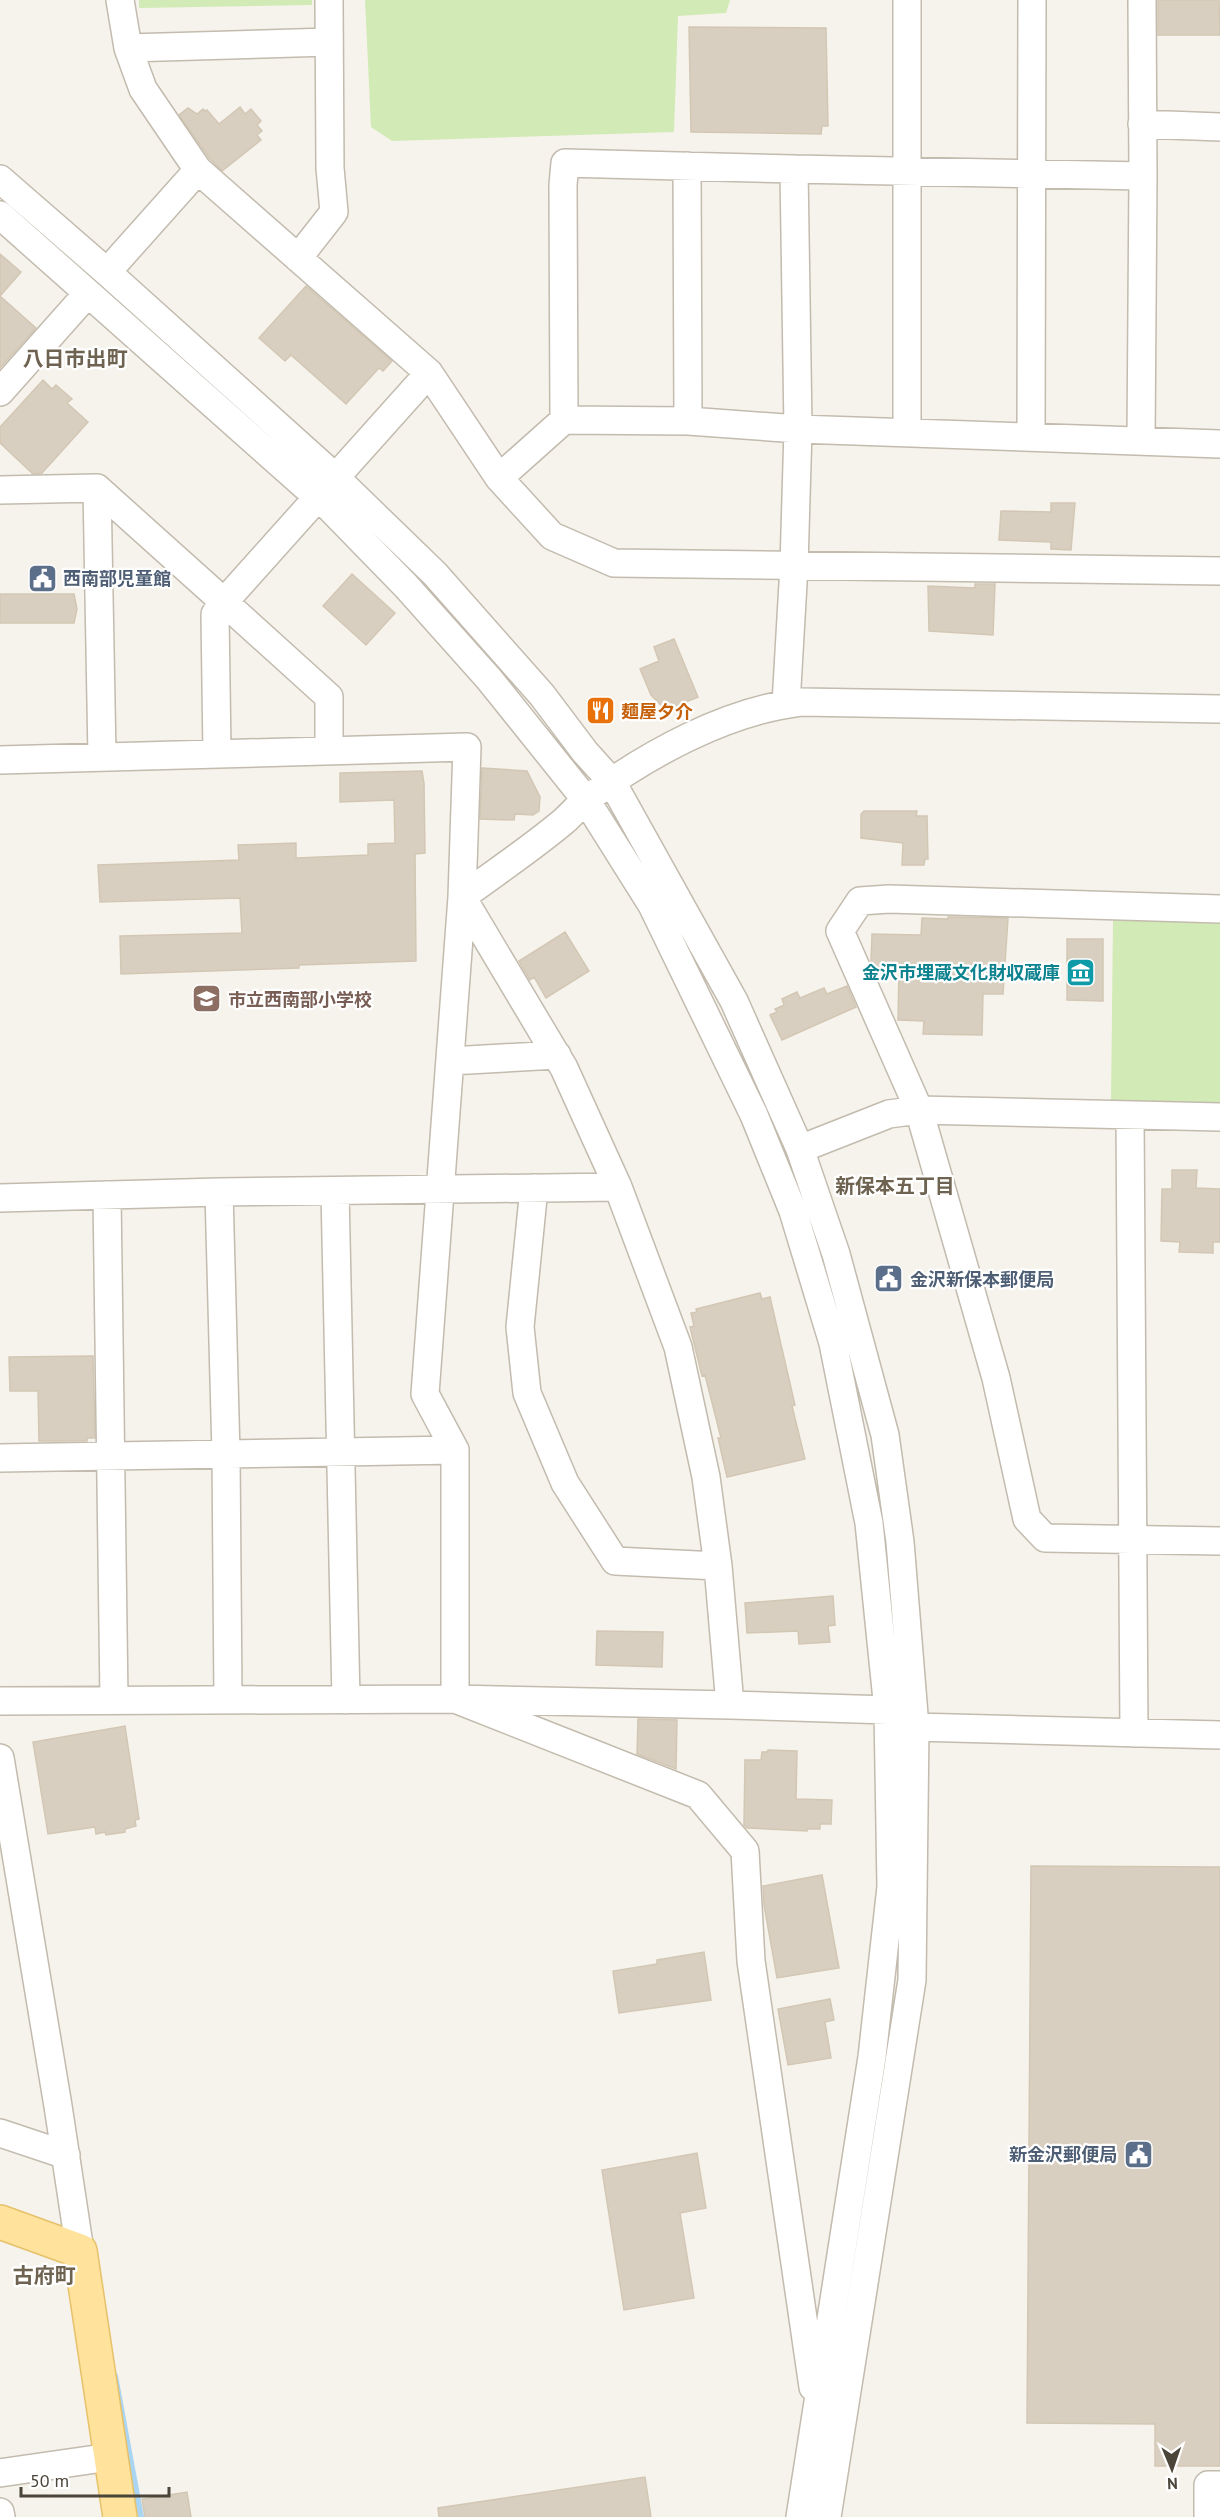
<svg xmlns="http://www.w3.org/2000/svg" width="1220" height="2517" font-family="'PT Sans','Noto Sans JP',sans-serif">
<rect width="100%" height="100%" fill="#f6f3ec"/>
<!-- green -->
<path fill="#d2eab5" d="M139,0H312V5L139,8Z
M365,0H730L726,13L678,16L674,132L392,141L371,127Z
M1113,919L1220,924V1104L1111,1101Z"/>
<g fill="none" stroke-linecap="round" stroke-linejoin="round">
<!-- stream -->
<path stroke="#a9d4f2" stroke-width="6" d="M115,2376L141,2517"/>
</g>
<!-- building -->
<path fill="#d8cfc1" stroke="#d3c7b4" stroke-width="1.5" d="M1158,0H1219L1220,35H1158Z
M689,27L826,28L828,126H822L821,134L691,132Z
M240,107L245,114L251,109L261,121L257,125L262,131L257,135L261,140L222,171L210,159L179,115L188,108L197,114L203,109L205,111L207,110L219,124Z
M0,254L21,272L0,296Z
M306,286L392,361L383,371L379,368L346,404L291,355L285,361L259,338Z
M0,296L36,328L0,368Z
M43,380L52,389L56,385L72,399L67,403L88,422L42,473L33,474L0,443V427Z
M1051,503H1075L1071,550L1051,549V542L999,540L1001,511L1051,512Z
M352,574L395,613L366,645L323,606Z
M975,584H995L993,635L929,631L928,586L975,588Z
M0,594H74L77,609L74,623H0Z
M674,639L698,697L666,710L651,695L640,669L659,661L654,647Z
M482,768L527,771L540,797L539,811L533,815L515,814L514,820L480,819Z
M422,771L424,783L425,853L415,854L416,961L299,965V968L121,974L120,936L242,933L240,898L100,902L98,865L239,860L238,845L296,843V858L368,855V844L395,843L394,800L340,802V773Z
M864,811H917L916,816H927L928,859H925L924,865H902L903,843L861,838V814Z
M948,917L1008,918L1003,994H983L982,1035L923,1034L924,1021L898,1020L899,971L875,970L871,963L872,934L921,935L922,918L948,919Z
M565,932L589,971L546,998L534,977L530,980L519,961Z
M1067,939H1103V1001L1067,1000Z
M847,986L856,1007L782,1040L770,1015L777,1012L775,1009L784,1005L782,999L797,992L800,998L824,988L827,994Z
M1172,1170H1197L1196,1188L1220,1189V1242H1213V1253L1179,1252L1180,1242L1161,1241L1162,1189H1172Z
M760,1293L762,1299L770,1297L795,1405L792,1406L805,1459L727,1477L718,1438H721L705,1375L702,1376L690,1327L694,1326L691,1313L697,1312L696,1309Z
M93,1356L95,1438H87V1441H39L38,1391H10L9,1357Z
M833,1596L835,1625L828,1626L830,1642L799,1644L798,1631L747,1633L745,1603Z
M597,1631L663,1632L662,1667L596,1665Z
M638,1719L677,1720L676,1769L637,1754Z
M125,1726L139,1819L135,1820L136,1826L125,1829V1832L106,1835L105,1832L96,1834L95,1827L48,1834L33,1742Z
M768,1750L797,1751L796,1799L832,1800L831,1824H820V1829H807V1831L747,1828L744,1825L745,1760H761L762,1752H767Z
M1031,1866L1220,1867V2466H1155V2424L1027,2423Z
M822,1875L839,1968L777,1978L764,1905L763,1886Z
M704,1952L711,2000L619,2013L613,1971L657,1964V1960Z
M830,1999L834,2020L825,2022L831,2058L788,2065L778,2009Z
M697,2153L706,2208L680,2213L694,2298L624,2310L602,2170Z
M645,2477L651,2517H439L438,2508Z
M187,2492L191,2517H145L142,2499Z"/>
<g fill="none" stroke-linecap="round" stroke-linejoin="round">
<defs>
<path id="minor" d="M120,0L128,48L143,89L198,170L429,373L499,478L564,420L688,421L798,429L1220,444
M128,48L329,42
M1142,124L1220,127
M687,166L688,421
M794,169L1143,176L1142,0
M0,179L107,272L335,477L435,574L542,695L585,752L612,782L734,1001L800,1149L836,1254L885,1435L900,1542L915,1727L912,1980L827,2517
M0,215L331,509L406,586L489,679L586,800L652,905L754,1115L793,1211L833,1343L869,1523L888,1710L891,1887L872,2057L800,2517
M298,258L334,212L330,168L329,0
M107,272L198,170
M0,392L88,293
M564,420L563,185L565,163L794,169L798,429L794,566L786,704
M907,433V0
M1031,437L1032,0
M1141,441L1143,176
M499,478L552,536L614,563L1220,571
M97,488L102,756
M0,490L97,488L224,602L429,373
M217,753L215,614L224,602L329,697V751
M0,760L467,747L462,897C496,872 532,848 564,821C572,814 579,805 587,799C648,754 726,711 801,702L1220,709
M462,897L425,1394L455,1450V1699L698,1795L745,1851L751,1961L813,2387
M462,897L564,1068L618,1187L678,1347L706,1477L718,1566L730,1705
M1220,909L889,899L860,901L840,931L919,1110L1220,1117
M450,1061L557,1055
M1130,1115L1134,1733
M800,1149L889,1114L919,1110L996,1378L1027,1519L1045,1538L1220,1541
M534,1188L520,1327L527,1393L565,1483L615,1561L718,1566
M335,1191L346,1700
M219,1192L226,1454L228,1700
M107,1195L114,1700
M0,1198L219,1192L618,1187
M0,1458L455,1450
M0,1701L455,1699L730,1705L888,1710L915,1727L1220,1735
M0,1758L58,2106L80,2251
M0,2133L66,2155
M0,2473L110,2457
M0,2512L1,2517
M1208,2517V2485H1220"/>
<path id="major" d="M0,2222L80,2251L120,2517"/>
</defs>
<!-- minor casing -->
<use href="#minor" stroke="#c2bbae" stroke-width="30"/>
<!-- major casing -->
<use href="#major" stroke="#e6c16a" stroke-width="36"/>
<!-- minor -->
<use href="#minor" stroke="#fff" stroke-width="27"/>
<!-- major -->
<use href="#major" stroke="#ffe39c" stroke-width="33"/>
</g>
<!-- icons -->
<defs>
<symbol id="civic-square" viewBox="-11 -11 22 22"><rect x="-9" y="-9" width="18" height="18" rx="4" fill="#5c6f8a" stroke="#fff"/><path d="M-.6-6.5H3V-4.5H.6V-3L4-1V1h2V6H-6V1h2V-1L-.6-3ZM-1.2 2.5V6h2.4V2.5Z" fill="#fff"/></symbol>
<symbol id="restaurant-square" viewBox="-11 -11 22 22"><rect x="-9" y="-9" width="18" height="18" rx="4" fill="#e8710a" stroke="#fff"/><path d="M-5-6h1v4h1v-4h1v4h1v-4h1v5L-1.5 .5V6h-2V.5L-5-1ZM5-6V6H3V1.5H1.5Q1.5-4 5-6Z" fill="#fff"/></symbol>
<symbol id="museum-square" viewBox="-11 -11 22 22"><rect x="-9" y="-9" width="18" height="18" rx="4" fill="#0f9aa8" stroke="#fff"/><path d="M0-6L6-3V-2H-6V-3ZM-5-1h2V3h-2ZM-1-1h2V3h-2ZM3-1h2V3H3ZM-6 4H6V6H-6Z" fill="#fff"/></symbol>
<symbol id="school-square" viewBox="-11 -11 22 22"><rect x="-9" y="-9" width="18" height="18" rx="4" fill="#8d6e63" stroke="#fff"/><path d="M0-5L7-2L0 1L-7-2ZM-4 1L0 2.5L4 1V4Q0 6-4 4Z" fill="#fff"/></symbol>
</defs>
<g fill-rule="evenodd">
<use href="#civic-square" x="26" y="562" width="33" height="33"/>
<use href="#restaurant-square" x="584" y="694" width="33" height="33"/>
<use href="#museum-square" x="1064" y="956" width="33" height="33"/>
<use href="#school-square" x="190" y="982" width="33" height="33"/>
<use href="#civic-square" x="872" y="1262" width="33" height="33"/>
<use href="#civic-square" x="1122" y="2138" width="33" height="33"/>
</g>
<g text-anchor="middle" dominant-baseline="central" stroke-width="4.5" stroke-linejoin="round" paint-order="stroke">
<!-- service labels -->
<g font-size="18" font-weight="bold" fill="#4e5e75" stroke="#fff" text-anchor="start">
<text x="63" y="578">西南部児童館</text>
<text x="910" y="1279">金沢新保本郵便局</text>
<text x="1117" y="2154" text-anchor="end">新金沢郵便局</text>
</g>
<!-- food labels -->
<g font-size="18" font-weight="bold" fill="#c56008" stroke="#fff" text-anchor="start">
<text x="621" y="711">麺屋夕介</text>
</g>
<!-- culture labels -->
<g font-size="18" font-weight="bold" fill="#0d838f" stroke="#fff" text-anchor="end">
<text x="1060" y="972">金沢市埋蔵文化財収蔵庫</text>
</g>
<!-- education labels -->
<g font-size="18" font-weight="bold" fill="#785e54" stroke="#fff" text-anchor="start">
<text x="228" y="999">市立西南部小学校</text>
</g>
<!-- neighbourhood labels -->
<g font-size="20" font-weight="bold" fill="#6e6250" stroke="#fff">
<text x="895" y="1186">新保本五丁目</text>
</g>
<!-- quarter labels -->
<g font-size="21" font-weight="bold" fill="#6e6250" stroke="#fff">
<text x="75" y="358">八日市出町</text>
<text x="44" y="2275">古府町</text>
</g>
</g>
<!-- north arrow -->
<g transform="translate(1172 2469) rotate(178)" stroke="#ffffff" stroke-width="4.5" paint-order="stroke">
<path d="M0-4.5L10 22L0 15L-10 22Z" fill="#4b4439"/>
<text y="-9" font-size="16" font-weight="bold" text-anchor="middle" fill="#4b4439">N</text>
</g>
<!-- scale -->
<path d="M21 2487v9h148v-9" fill="none" stroke="#4b4439" stroke-width="3"/>
<text x="30" y="2487" font-size="18" fill="#4b4439" stroke="#ffffff" stroke-width="4.5" paint-order="stroke">50 m</text>
</svg>
